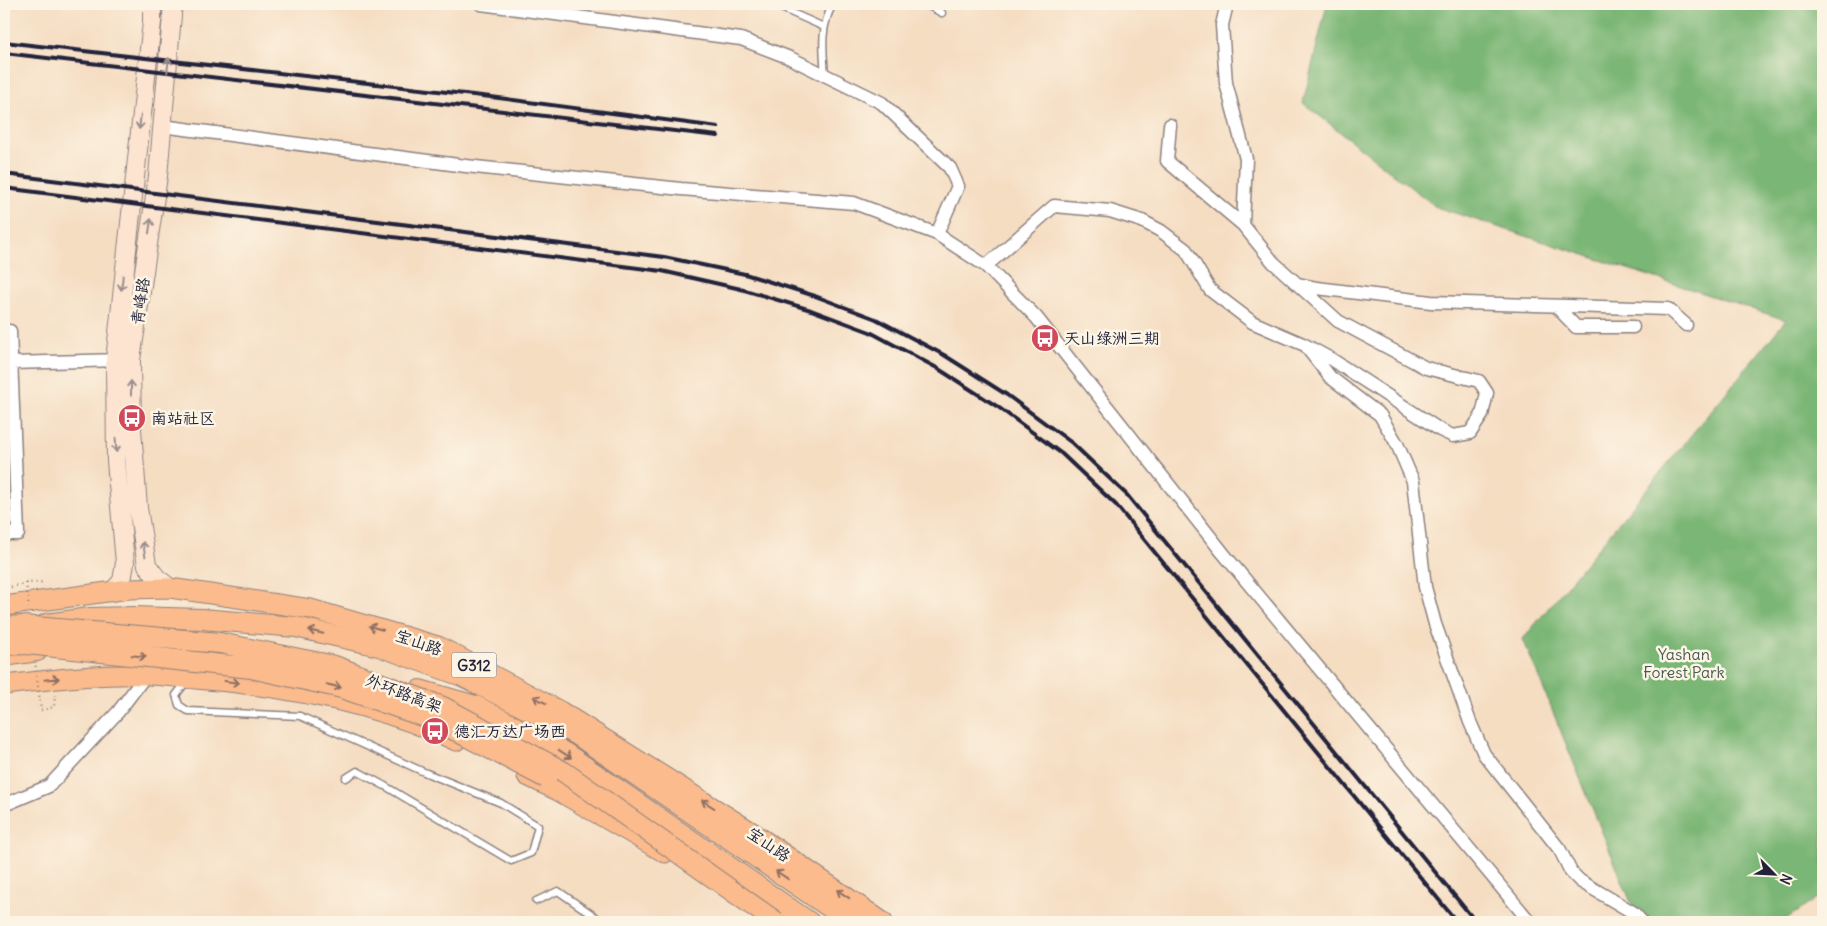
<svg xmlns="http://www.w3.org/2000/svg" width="1827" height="926" font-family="Delius,'LXGW WenKai TC',sans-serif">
<rect width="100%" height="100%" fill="#fcf5e5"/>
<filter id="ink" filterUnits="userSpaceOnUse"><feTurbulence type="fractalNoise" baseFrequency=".02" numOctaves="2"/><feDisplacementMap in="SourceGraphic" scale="10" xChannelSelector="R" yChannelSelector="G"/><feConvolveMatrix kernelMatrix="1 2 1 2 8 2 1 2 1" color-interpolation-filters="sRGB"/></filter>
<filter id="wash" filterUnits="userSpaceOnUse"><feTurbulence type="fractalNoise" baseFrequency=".0096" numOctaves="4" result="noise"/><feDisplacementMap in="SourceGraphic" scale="20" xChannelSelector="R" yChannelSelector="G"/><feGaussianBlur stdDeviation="1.12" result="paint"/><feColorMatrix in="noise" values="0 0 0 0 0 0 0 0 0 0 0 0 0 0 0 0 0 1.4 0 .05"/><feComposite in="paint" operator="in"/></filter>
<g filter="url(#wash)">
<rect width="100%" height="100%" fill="#f5ddc2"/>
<!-- forest -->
<path fill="#7ab675" stroke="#4e6c58" d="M1327,4H1823V895L1781,922H1639L1523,639L1786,320L1436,207L1303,103Z"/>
</g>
<g filter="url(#ink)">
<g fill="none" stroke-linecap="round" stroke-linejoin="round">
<defs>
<path id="service" d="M772,4L824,27
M925,4L942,13
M825,75C823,49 820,27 833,4
M188,683L183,686L176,695L179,705L188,711L300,716L424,772L501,803L538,826L531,853L511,861L385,786L357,771L346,778
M536,901L558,891L603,922"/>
<path id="minor" d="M481,4L741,39L790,58L882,103L950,168L958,186L937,234
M1227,4L1222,25L1226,83L1246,159L1243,225
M162,126L466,166L681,189L854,203L937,234L986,266L1036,317L1223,553L1530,922
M986,266L1054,206L1110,211L1142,221L1161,231L1186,250L1210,290L1252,322L1305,345L1331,359L1440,430L1453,436L1470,433L1482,415L1487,393L1479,381L1426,368L1338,321L1273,262L1243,225L1167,161L1170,125
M1298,284L1317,288L1431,302L1668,309L1686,325
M1557,307L1576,327H1633
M4,331H10L18,534H4
M1308,349L1330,377L1380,415L1397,444L1413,481L1425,587L1435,624L1470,722L1484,754L1560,850L1571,872L1580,881L1634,913L1642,922
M11,363L121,360
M4,805L49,786L118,712L146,675"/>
<path id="secondary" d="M170,588L157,578L147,565L138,508L132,429L131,360L158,176L173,4
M113,591L122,581L125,563L116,461L115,360L152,22V4"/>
<path id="primary" d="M4,606L129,589L170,588L311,609L438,646L560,711L752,832L883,922
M4,685C50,680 100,673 147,675C163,675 180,678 196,679C283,686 376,703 456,741
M527,776L558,791L665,853"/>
<path id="trunk" d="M46,624L89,618L134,617L202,619L296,627L379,646L462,676L576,734L851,922
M4,656L37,651
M420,690L476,706L565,753L809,922"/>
</defs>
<!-- service casing -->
<use href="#service" stroke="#8c807e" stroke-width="9"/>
<!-- minor casing -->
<use href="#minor" stroke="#8c807e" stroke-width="15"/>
<!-- secondary casing -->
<use href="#secondary" stroke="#8c807e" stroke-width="20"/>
<!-- primary casing -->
<use href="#primary" stroke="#8c807e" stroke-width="21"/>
<!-- trunk casing -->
<use href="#trunk" stroke="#8c807e" stroke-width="22"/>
<!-- path -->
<path stroke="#8c807e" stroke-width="2.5" stroke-dasharray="1 4" stroke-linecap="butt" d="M11,587L26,583L45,582
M41,710L54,707L55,695"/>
<!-- service -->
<use href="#service" stroke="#fff" stroke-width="6"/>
<!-- minor -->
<use href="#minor" stroke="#fff" stroke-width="12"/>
<!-- secondary -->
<use href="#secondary" stroke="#fde4d1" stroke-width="18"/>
<!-- primary -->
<use href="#primary" stroke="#fbbb8c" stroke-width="19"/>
<!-- trunk -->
<use href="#trunk" stroke="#fbbb8c" stroke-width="20"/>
<!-- rail -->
<path stroke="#22223b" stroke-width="4" d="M4,42L491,97L718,127
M4,53L718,136
M4,174L664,257L745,274L815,296L876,319L944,355L1007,395L1072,443L1127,495L1476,922
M4,188L662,271L741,289L811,310L870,332L937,368L998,407L1062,454L1116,505L1457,922"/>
<defs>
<path id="trunk-bridge" d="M4,627L23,626L220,643L335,666L443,707L564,772L776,922
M4,645L27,644L251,668L342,688L437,721L546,778"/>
</defs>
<!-- trunk-bridge casing -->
<use href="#trunk-bridge" stroke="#8c807e" stroke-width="22" stroke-linecap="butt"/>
<!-- path-bridge -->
<path stroke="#8c807e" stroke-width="2.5" stroke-dasharray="1 4" stroke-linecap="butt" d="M26,583L29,608
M35,661L41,710"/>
<!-- trunk-bridge -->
<use href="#trunk-bridge" stroke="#fbbb8c" stroke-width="20"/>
</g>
<!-- one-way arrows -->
<defs><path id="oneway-shaft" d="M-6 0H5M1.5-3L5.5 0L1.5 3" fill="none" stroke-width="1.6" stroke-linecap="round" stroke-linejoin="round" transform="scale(1.25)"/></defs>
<g stroke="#9a8d8e">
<use href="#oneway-shaft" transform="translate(168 65) rotate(-84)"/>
<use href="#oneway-shaft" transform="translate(140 122) rotate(97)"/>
<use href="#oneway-shaft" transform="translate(150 226) rotate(-82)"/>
<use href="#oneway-shaft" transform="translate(122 283) rotate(96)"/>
<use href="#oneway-shaft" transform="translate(131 388) rotate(-90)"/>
<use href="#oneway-shaft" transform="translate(116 445) rotate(87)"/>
<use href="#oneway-shaft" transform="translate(144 549) rotate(-100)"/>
</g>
<g stroke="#8e6e64">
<use href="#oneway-shaft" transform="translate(376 628) rotate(-164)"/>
<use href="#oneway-shaft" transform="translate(316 632) rotate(-167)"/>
<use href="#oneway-shaft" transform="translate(139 656) rotate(6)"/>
<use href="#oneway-shaft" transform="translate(52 679) rotate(-6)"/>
<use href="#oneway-shaft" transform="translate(232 682) rotate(8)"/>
<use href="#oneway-shaft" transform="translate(334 686) rotate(13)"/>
<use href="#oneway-shaft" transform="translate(540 700) rotate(-152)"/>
<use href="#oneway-shaft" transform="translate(565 754) rotate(32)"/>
<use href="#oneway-shaft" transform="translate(708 804) rotate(-148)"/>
<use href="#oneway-shaft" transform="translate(782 875) rotate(-146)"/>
<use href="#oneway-shaft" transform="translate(843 894) rotate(-146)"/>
</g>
</g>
<!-- icons -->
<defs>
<symbol id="bus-disc" viewBox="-11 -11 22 22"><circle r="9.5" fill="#d1495b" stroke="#fcf5e5"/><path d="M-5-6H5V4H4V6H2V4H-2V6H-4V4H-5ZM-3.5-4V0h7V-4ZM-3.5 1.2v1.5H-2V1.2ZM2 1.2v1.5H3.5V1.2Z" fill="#fff"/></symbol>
</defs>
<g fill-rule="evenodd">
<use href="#bus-disc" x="1029" y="322" width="32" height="32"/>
<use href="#bus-disc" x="116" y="402" width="32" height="32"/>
<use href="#bus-disc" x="419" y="715" width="32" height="32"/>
</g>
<g text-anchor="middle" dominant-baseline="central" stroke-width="5" stroke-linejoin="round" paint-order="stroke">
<!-- shield labels -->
<rect fill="#fcf5e5" stroke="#63616e" stroke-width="1" x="451.5" y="652.5" width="45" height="25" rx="4"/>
<g font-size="15" font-weight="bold" fill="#22223b">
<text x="474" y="665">G312</text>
</g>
<!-- street labels -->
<g font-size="16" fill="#22223b" stroke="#fcf5e5">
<text transform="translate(140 301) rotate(-82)">青峰路</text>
<text transform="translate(419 642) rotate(19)">宝山路</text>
<text transform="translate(404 693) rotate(21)">外环路高架</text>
<text transform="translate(769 844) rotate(34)">宝山路</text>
</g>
<!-- poi labels -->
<g font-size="16" fill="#22223b" stroke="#fcf5e5" text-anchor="start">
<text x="1064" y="338">天山绿洲三期</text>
<text x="151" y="418">南站社区</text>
<text x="454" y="731">德汇万达广场西</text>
</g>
<!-- park labels -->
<g font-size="16" fill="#465852" stroke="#fcf5e5">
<text x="1684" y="654">Yashan<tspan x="1684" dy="18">Forest Park</tspan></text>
</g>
</g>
<!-- margin -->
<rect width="1827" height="926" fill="none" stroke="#fcf5e5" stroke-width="20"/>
<!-- north arrow -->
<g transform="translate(1774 874) rotate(114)" stroke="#fcf5e5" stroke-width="4" paint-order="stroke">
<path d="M0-4L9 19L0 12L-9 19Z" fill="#22223b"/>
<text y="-8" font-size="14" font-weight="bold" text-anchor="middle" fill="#22223b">N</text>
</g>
</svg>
